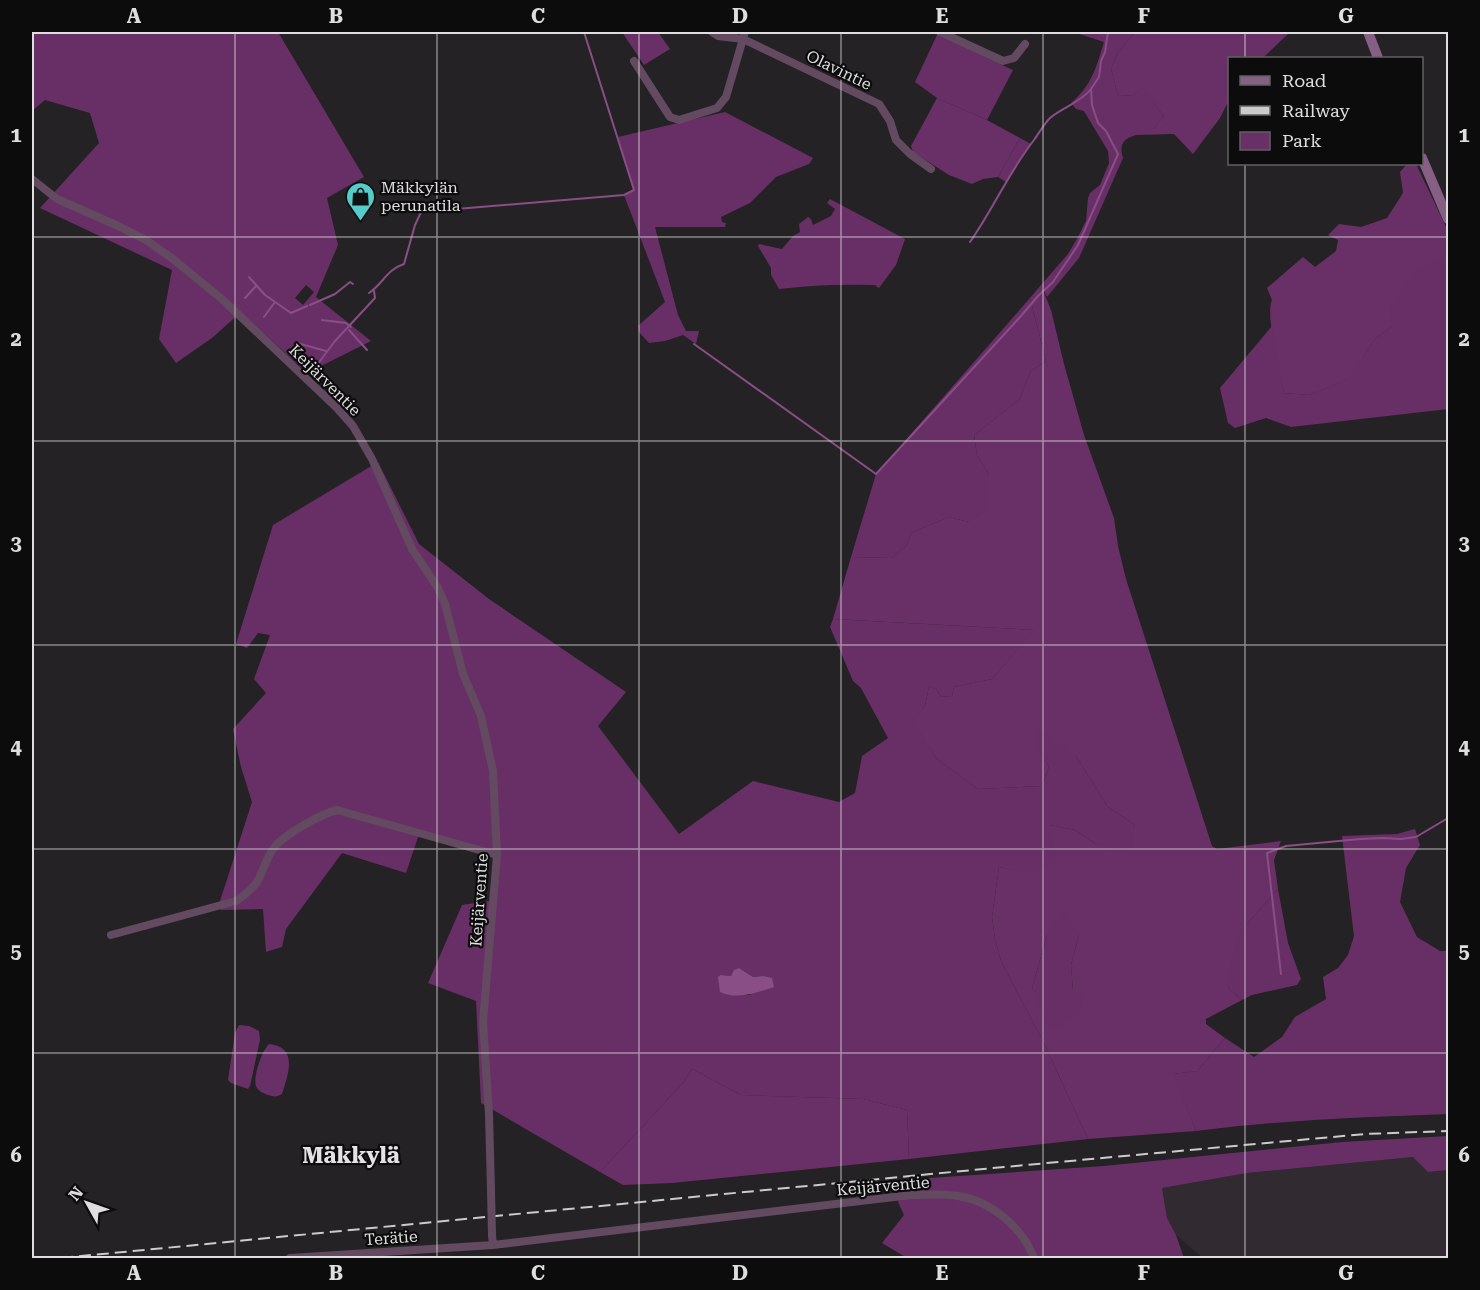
<svg xmlns="http://www.w3.org/2000/svg" width="1480" height="1290" font-family="'Roboto Serif',serif">
<rect width="100%" height="100%" fill="#242224"/>
<!-- built -->
<path fill="#312b31" d="M1414,1157L1428,1172L1448,1170V1258H1203L1176,1235L1167,1218L1162,1188L1247,1173Z"/>
<!-- green -->
<path fill="#693067" fill-rule="evenodd" d="M622,32H658L670,49L644,65Z
M1135,32H1290L1263,58H1230L1229,100L1220,118L1193,154L1174,134L1135,135L1154,128L1164,116L1142,88L1133,96L1118,95L1111,69L1117,54Z
M937,98L987,120L1020,138L998,177L983,179L972,184L949,175L913,152L911,146Z
M1407,164H1416L1448,231V261H1435L1392,326L1374,340L1349,379L1309,395L1284,393C1280,373 1265,315 1272,300L1267,288L1303,257L1315,267L1336,251L1338,240L1328,235L1339,224L1361,227L1387,218L1403,193L1400,172Z
M1041,285L1051,310L1064,364L1084,435L1114,518L1118,546L1126,579L1212,846L1217,849L1281,841L1274,860L1278,889L1246,925L1228,988L1242,1000L1206,1019V1024L1225,1038L1197,1071L1173,1074L1196,1131L1088,1139L1043,1041L1001,961L995,939L992,917L999,867L1029,873L1050,825L1075,830L1097,845L1135,825L1108,807L1076,756L1036,743L1049,767L1042,786L978,789L937,759L913,722L925,706L929,686L936,689L941,697L952,696L954,687L992,679L1034,630L833,619L851,557L892,558L906,546L911,533L949,517L969,522L989,474L977,455L974,435L1019,400L1031,371L1046,361L1030,298ZM1047,935H1079L1071,965L1073,991L1038,1000L1032,988Z
M239,1025L249,1026L259,1031L260,1040L250,1086L248,1089L231,1083L228,1080L235,1033Z
M269,1044C299,1047 288,1075 282,1094C277,1097 274,1097 268,1095C263,1093 258,1091 256,1086C253,1077 262,1050 269,1044Z
M692,1069L741,1095L863,1099L907,1110L909,1159L672,1183L623,1185L600,1172L684,1082Z"/>
<!-- forest -->
<path fill="#682f66" fill-rule="evenodd" d="M32,32H278L364,177L327,198L338,245L316,297L371,341L307,373L241,312L212,338L176,363L159,339L172,270L40,208L99,143L90,113L45,100L32,111ZM306,285L314,292L303,305L295,298Z
M1073,32H1135L1117,54L1111,69L1118,95L1133,96L1142,87L1164,116C1161,119 1158,125 1154,128C1141,138 1115,132 1123,158L1079,258L1047,297L1041,285L1068,254L1077,239L1086,221L1088,198L1090,193L1100,185L1109,163L1108,151L1084,111L1076,109L1071,103C1092,85 1096,68 1104,42Z
M937,35L1013,70L987,120L937,98L915,82Z
M725,112L813,158L809,164L776,177L750,203L721,217L722,222L726,223L725,227H655L678,315L686,331H699L696,344L683,335L665,341L649,343L639,332L638,326L665,302L624,195L634,189L618,137Z
M1020,138L1031,144L1006,182L998,177Z
M830,199L905,239L896,265L879,288L875,285C842,284 811,285 779,289L771,275V268L758,246L759,244L782,249L793,236L800,232L799,224L808,217L811,219L813,225L831,216L835,209L827,203Z
M1435,261H1448V409L1291,427L1266,418L1235,428L1228,423L1220,388L1272,326L1284,393L1309,395L1348,379L1374,340L1392,326L1390,305L1416,271Z
M1030,298L1046,361L1031,371L1019,400L974,435L977,455L989,474L987,511L969,522L949,517L911,533L906,546L892,558L851,557L876,474Z
M378,462L419,544L489,599L626,692L598,726L679,834L753,781L839,802L855,793L862,756L888,738L861,688L853,681L830,627L833,619L1035,630L992,679L954,687L952,696L941,697L936,689L929,686L925,706L914,722L937,759L978,789L1042,786L1049,767L1035,743L1038,730L1076,756L1108,807L1135,825L1133,848L1119,853L1097,845L1075,830L1050,825L1057,861L1029,874L999,867L992,917L995,939L1001,961L1043,1041L1088,1139L909,1159L907,1110L863,1099L741,1095L692,1069L684,1082L600,1172L481,1103L476,1001L428,983L462,905L496,900L500,854L420,831L406,873L342,853L286,929L282,947L266,952L263,909L221,910L220,901L252,802L241,767L233,729L266,693L254,679L270,635L258,633L247,648L236,644L273,525ZM739,968L753,977L763,976L750,995H739L721,975L731,976Z
M1415,829L1420,845L1406,868L1400,902L1417,937L1440,951H1448V1114C1364,1117 1279,1120 1196,1131L1172,1074L1197,1071L1225,1038L1254,1057L1282,1037L1295,1017L1326,999L1323,977L1338,968L1348,955L1354,936L1342,836L1397,834Z
M1278,889L1288,943L1301,979L1297,985L1252,995L1242,1000L1228,988L1232,952L1246,925Z
M1066,914L1079,935L1071,965L1073,991L1084,995L1080,1011L1062,1028L1048,1027L1032,988L1047,935L1055,921Z
M1448,1136V1170L1428,1172L1413,1157L1247,1173L1162,1188L1167,1218L1176,1235L1184,1258H907L882,1243L904,1215L898,1202L901,1180L1104,1166L1342,1142Z"/>
<!-- water -->
<path fill="#8a4e86" d="M739,968L753,977L763,976L772,978L774,987C756,993 738,1000 720,992L718,977L721,975L731,976L734,970Z"/>
<g fill="none" stroke-linecap="round" stroke-linejoin="round">
<!-- stream -->
<path stroke="#8a4e86" stroke-width="2" d="M1043,32H1045
M970,242C993,209 1009,172 1034,140C1039,133 1044,124 1050,118C1063,107 1080,103 1091,89
M249,277L265,295L291,313L307,306
M369,293C383,284 386,270 404,264L415,225L421,212L624,195L634,190L584,32
M245,298L256,286
M310,305L335,294L350,282L353,284
M264,317L275,302
M322,320L346,323L351,327
M349,330L367,350
M297,343L326,351
M694,344L876,474L1021,316L1038,296L1053,282L1078,245L1118,154L1106,131L1098,123L1092,105L1091,89L1099,77L1101,61L1105,52L1108,32
M309,367L317,365L335,341L375,298L374,291
M1281,974L1267,853L1286,846L1360,839L1384,838L1401,839L1416,837L1448,818"/>
<!-- minor -->
<path stroke="#634a61" stroke-width="8" d="M712,32L718,36L743,39L879,104L890,121L896,140L910,154L931,169
M940,32L1003,61L1014,58L1025,44
M634,61L670,117L679,120L717,108L726,97L745,32
M32,179L57,199L116,225L146,240L173,259L223,300L336,407L353,426L372,459L412,549L438,588L445,604L463,674L481,716L493,771L497,855L483,1022L489,1114L491,1190
M111,935L236,901C244,896 251,890 257,882C263,872 266,859 273,849C283,835 321,814 337,810L497,855
M492,1235L493,1245L911,1195C926,1195 942,1193 958,1196C991,1201 1022,1227 1034,1258
M290,1258L493,1245"/>
<!-- secondary -->
<path stroke="#875f84" stroke-width="10" d="M1368,32L1378,58
M1422,158L1448,219"/>
<!-- rail -->
<path stroke="#cccbcc" stroke-width="2" stroke-dasharray="12 6" stroke-linecap="butt" d="M61,1258L1004,1167L1365,1134L1448,1131"/>
<!-- minor-bridge -->
<path stroke="#634a61" stroke-width="8" d="M491,1190L492,1235"/>
</g>
<!-- grid -->
<path fill="none" stroke="#dfdedf" stroke-width="1.5" stroke-opacity="0.55" d="M235,32V1258M437,32V1258M639,32V1258M841,32V1258M1043,32V1258M1245,32V58M1245,164V1258M32,237H1448M32,441H1448M32,645H1448M32,849H1448M32,1053H1448"/>
<!-- icons -->
<defs>
<symbol id="shop-pin" viewBox="-11 -11 22 30"><path d="M0 17L-7.5 6A9.5 9.5 0 1 1 7.5 6Z" fill="#54cdc8" stroke="#0d0c0d"/><path d="M-5-2.5h2.3a2.7 3.5 0 0 1 5.4 0H5L5.5 6h-11ZM-1.5-2.5h3a1.5 2.3 0 0 0-3 0Z" fill="#111"/></symbol>
</defs>
<g fill-rule="evenodd">
<use href="#shop-pin" x="344" y="180" width="33" height="45"/>
</g>
<g text-anchor="middle" dominant-baseline="central" stroke-width="4.5" stroke-linejoin="round" paint-order="stroke">
<!-- street labels -->
<g font-size="16" fill="#dfdedf" stroke="#0d0c0d">
<text transform="translate(839 70) rotate(26)">Olavintie</text>
<text transform="translate(325 380) rotate(45)">Keijärventie</text>
<text transform="translate(479 900) rotate(-86)">Keijärventie</text>
<text transform="translate(883 1186) rotate(-5)">Keijärventie</text>
<text transform="translate(391 1238) rotate(-4)">Terätie</text>
</g>
<!-- poi labels -->
<g font-size="16" fill="#dfdedf" stroke="#0d0c0d" text-anchor="start">
<text x="381" y="187">Mäkkylän<tspan x="381" dy="18">perunatila</tspan></text>
</g>
<!-- district labels -->
<g font-size="22" font-weight="bold" fill="#e5e2e5" stroke="#0d0c0d">
<text x="351" y="1155">Mäkkylä</text>
</g>
</g>
<!-- border -->
<rect width="1480" height="1290" fill="none" stroke="#0d0c0d" stroke-width="66"/>
<!-- legend -->
<rect x="1228" y="57" width="195" height="108" fill="#0d0c0d" stroke="#616061" stroke-width="1.5"/>
<rect x="1240" y="76" width="30" height="9" fill="#875f84" stroke="#616061" stroke-width="1.5"/>
<text x="1282" y="87" font-size="18" fill="#dfdedf">Road</text>
<rect x="1240" y="106" width="30" height="9" fill="#cccbcc" stroke="#616061" stroke-width="1.5"/>
<text x="1282" y="117" font-size="18" fill="#dfdedf">Railway</text>
<rect x="1240" y="132" width="30" height="18" fill="#693067" stroke="#616061" stroke-width="1.5"/>
<text x="1282" y="147" font-size="18" fill="#dfdedf">Park</text>
<!-- north arrow -->
<g transform="translate(87 1203) rotate(310)" stroke="#0d0c0d" stroke-width="4.5" paint-order="stroke">
<path d="M0-4.5L10 22L0 15L-10 22Z" fill="#dfdedf"/>
<text y="-9" font-size="16" font-weight="bold" text-anchor="middle" fill="#dfdedf">N</text>
</g>
<rect x="33" y="33" width="1414" height="1224" fill="none" stroke="#dfdedf" stroke-width="2"/>
<g font-size="20" text-anchor="middle" font-weight="bold" fill="#dfdedf">
<text x="134" y="23">A</text>
<text x="336" y="23">B</text>
<text x="538" y="23">C</text>
<text x="740" y="23">D</text>
<text x="942" y="23">E</text>
<text x="1144" y="23">F</text>
<text x="1346" y="23">G</text>
<text x="16" y="142">1</text>
<text x="1464" y="142">1</text>
<text x="16" y="346">2</text>
<text x="1464" y="346">2</text>
<text x="16" y="550">3</text>
<text x="1464" y="550">3</text>
<text x="16" y="754">4</text>
<text x="1464" y="754">4</text>
<text x="16" y="958">5</text>
<text x="1464" y="958">5</text>
<text x="16" y="1162">6</text>
<text x="1464" y="1162">6</text>
<text x="134" y="1280">A</text>
<text x="336" y="1280">B</text>
<text x="538" y="1280">C</text>
<text x="740" y="1280">D</text>
<text x="942" y="1280">E</text>
<text x="1144" y="1280">F</text>
<text x="1346" y="1280">G</text>
</g>
</svg>
